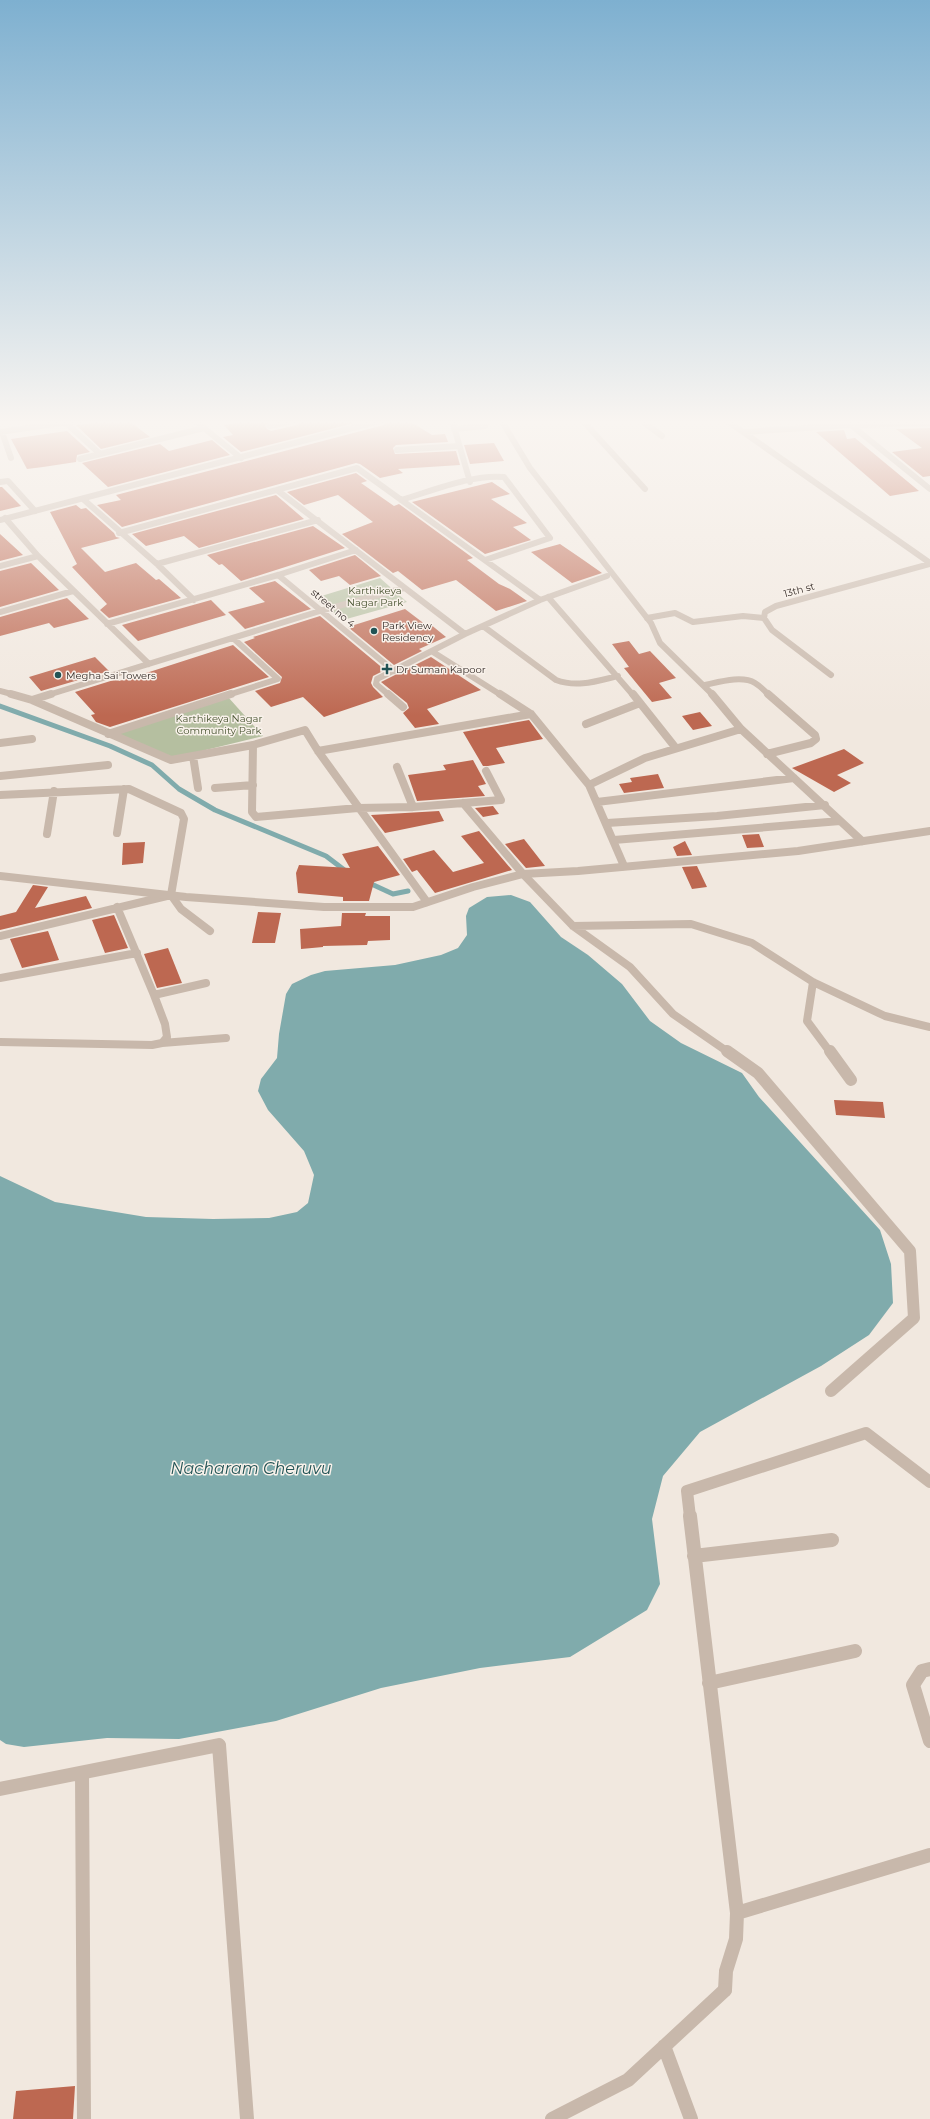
<svg xmlns="http://www.w3.org/2000/svg" width="930" height="2119" font-family="Montserrat,sans-serif">
<rect width="100%" height="100%" fill="#f1e8df"/>
<!-- green -->
<path fill="#b5bfa0" d="M380,578L407,602L343,620L315,598Z
M228,697L263,736L173,758L117,733Z"/>
<!-- water -->
<path fill="#80abac" d="M511,895L530,902L561,937L588,955L622,984L650,1021L681,1043L742,1073L759,1097L880,1230L891,1264L893,1303L869,1335L821,1366L700,1432L663,1476L652,1519L660,1584L647,1610L570,1657L480,1668L381,1688L276,1721L179,1739L107,1738L24,1747L6,1744L0,1740V1176L55,1202L146,1217L213,1219L269,1218L297,1212L308,1203L314,1175L304,1151L268,1110L258,1091L261,1079L277,1058L279,1034L286,994L292,984L311,975L325,971L395,965L441,955L458,948L467,935L466,916L469,908L487,897Z"/>
<g fill="none" stroke-linecap="round" stroke-linejoin="round">
<!-- stream -->
<path stroke="#80abac" stroke-width="5" d="M0,706L110,746L152,765L179,789L215,810L326,856L347,872
M367,882L393,894L408,891"/>
</g>
<!-- building -->
<path fill="#bd6851" d="M114,420H128L150,437L101,449L76,425Z
M253,420H274L265,425L267,429L271,431L297,425L301,421L305,420H366L241,452L223,437L233,435L224,425Z
M388,420H408L432,435L445,434L448,442L396,445L393,448L395,454L456,451L460,465L398,469L403,473L380,478L360,464L356,463L122,527L97,505L121,500L116,495L384,425Z
M930,428V476L923,477L892,452L922,448L896,429Z
M844,430L847,439L855,438L919,491L890,496L816,432Z
M67,431L90,452L77,455L76,462L43,467L27,469L11,439Z
M212,440L230,455L108,487L82,463L160,444L169,451Z
M494,443L504,461L470,464L464,445Z
M356,473L367,481L361,483L394,506L399,504L473,558L467,560L499,584L510,589L527,601L496,611L456,580L422,590L398,571L393,573L342,534L373,522L338,495L304,505L287,492Z
M492,482L510,494L491,499L527,523L513,527L531,540L485,554L412,502Z
M0,487H2L21,506L0,511Z
M276,495L304,519L199,548L184,536L146,546L132,534Z
M76,505L81,509L86,508L114,533L116,537L120,538L81,548L105,572L136,563L156,580L159,579L181,598L109,618L100,610L107,604L72,567L77,564L50,512Z
M313,526L345,548L241,581L222,564L219,565L207,555Z
M0,534L23,555L0,561Z
M560,544L582,559L602,573L572,583L531,552Z
M355,555L381,576L350,585L339,576L321,581L309,570Z
M31,563L59,590L0,607V571Z
M275,581L311,609L245,629L228,612L265,602L249,588Z
M67,598L89,619L54,628L49,623L0,636V617Z
M211,600L226,615L138,641L122,625Z
M405,609L426,625L430,624L446,637L419,649L422,651L394,665L348,627Z
M320,616L385,670L373,676L371,683L373,687L383,697L324,717L303,697L271,707L255,691L280,683L282,677L244,642L255,638L253,637Z
M629,641L639,654L650,651L676,678L659,683L672,698L652,702L624,668L629,667L612,644Z
M233,645L269,677L110,727L96,722L91,715L95,714L75,692L117,679L119,681L140,675Z
M95,657L109,671L41,691L29,677Z
M431,657L481,690L427,709L439,724L415,728L403,713L409,708L407,703L381,682Z
M700,712L712,726L693,730L682,716Z
M529,720L543,739L496,748L505,763L488,766H483L463,732Z
M844,749L864,763L837,775L851,783L834,792L792,768Z
M473,760L486,784L478,786L485,796L417,801L408,775L446,770L443,765Z
M658,774L664,788L624,793L619,784L632,782L630,778Z
M493,806L499,814L483,817L475,808Z
M439,811L444,821L385,833L371,815Z
M479,831L512,870L435,893L417,870L412,872L403,859L434,850L453,872L484,863L461,836Z
M759,834L764,847L747,848L742,835Z
M524,839L545,866L526,868L505,844Z
M685,841L692,855L677,856L673,847Z
M145,842L143,863L122,865L123,843Z
M378,846L400,875L374,882L369,901H343V897L298,893L296,873L299,865L350,868L342,854Z
M697,866L707,887L692,889L682,867Z
M33,885L48,887L35,908L86,896L92,908L0,930V916L16,912Z
M258,912L281,913L275,943H252Z
M342,913H366L365,916H390V940L368,941L367,945L323,946V947L301,949L300,929L341,926Z
M114,915L128,948L105,953L92,920Z
M48,931L59,960L22,968L10,939Z
M168,948L182,983L157,988L144,954Z
M834,1100L883,1102L885,1118L836,1115Z
M75,2086L73,2119H13L16,2091Z"/>
<g fill="none" stroke-linecap="round" stroke-linejoin="round">
<!-- service-far2 -->
<path stroke="#c8b8ab" stroke-width="6" d="M647,618L675,613L693,622L743,616L764,618"/>
<!-- service-far1 -->
<path stroke="#c8b8ab" stroke-width="12" d="M690,1517L687,1491L866,1433L930,1482"/>
<!-- service -->
<path stroke="#c8b8ab" stroke-width="14" d="M690,1516L737,1913L736,1939L726,1971L725,1990
M694,1556L832,1540
M930,1669L922,1671L913,1685L930,1741
M709,1683L855,1651
M737,1913L930,1855"/>
<!-- minor-far3 -->
<path stroke="#c8b8ab" stroke-width="6" d="M194,420L241,458
M452,420L470,482
M501,420L530,468L651,623L660,643L713,695
M582,420L645,489
M641,420L662,436
M726,420L930,563
M65,422L100,454
M851,425L930,489
M270,426L296,420
M454,429L485,426
M0,432L81,420
M2,432L11,458
M744,432L851,425L930,423
M397,450L459,446
M80,459L204,428
M0,482L8,481L35,511
M277,490L465,634
M83,499L157,564L194,600
M401,500C432,491 472,474 504,477L550,538L485,560
M5,518L38,556L149,664
M119,533L357,468L540,600
M157,564L318,520
M0,566L38,556
M278,575L394,671
M548,597L633,695
M0,612L73,591
M107,624L278,575L356,550
M483,626L556,680C577,688 597,681 618,676
M433,652L501,695
M831,675L772,630L764,618L765,612L776,606L930,564
M705,685C719,682 742,675 755,683C760,686 765,691 769,695
M0,691L15,695
M48,695L320,611L404,588
M228,695L278,679L233,638
M389,695L376,684L377,679L465,634L540,600L607,576"/>
<!-- minor-far2 -->
<path stroke="#c8b8ab" stroke-width="8" d="M11,694L32,700L171,760L253,745L305,730L318,751L427,902
M388,694L403,707
M500,694L531,714L589,785L624,866
M633,694L675,747
M712,694L741,729L862,841
M32,700L51,694
M586,724L640,703
M108,734L231,694
M0,743L32,739
M253,745L252,812L256,817L358,808L413,807L501,800L486,771
M318,751L531,714
M767,754L811,743L816,739L815,735L768,694
M193,756L198,788
M397,767L413,807
M0,776L108,765
M589,785L645,758L741,729
M215,788L253,785
M0,795L129,789L181,813L184,819L171,895L0,936
M597,802L794,778
M463,803L523,874L573,926L630,967L673,1014L728,1052
M607,823L717,816L825,805
M117,833L124,789
M47,834L54,791
M614,840L840,821
M171,895L181,909L210,931
M117,907L154,995L206,983
M573,926L691,924L752,943L813,982L885,1016L930,1027
M0,978L137,953
M813,982L807,1021L830,1052
M0,1042L152,1045L162,1043L167,1037L165,1024L154,995
M162,1043L226,1038"/>
<!-- minor-far1 -->
<path stroke="#c8b8ab" stroke-width="12" d="M727,1051L758,1073L910,1251L914,1318L831,1391
M830,1051L851,1080"/>
<!-- minor -->
<path stroke="#c8b8ab" stroke-width="14" d="M82,1773L84,2119
M0,1789L219,1745L247,2119
M664,2046L691,2119
M552,2119L628,2080L725,1990"/>
<!-- tertiary-far1 -->
<path stroke="#c8b8ab" stroke-width="6" d="M0,520L383,420"/>
<!-- tertiary -->
<path stroke="#c8b8ab" stroke-width="8" d="M0,876L186,897L324,907H413L473,887L523,874L578,871L798,851L930,831"/>
</g>
<!-- sky -->
<linearGradient id="sky" x2="0" y2="1"><stop stop-color="#7eb0d0"/><stop offset="0.59" stop-color="#f9f5f1"/><stop offset="1" stop-color="#f9f5f1" stop-opacity="0"/></linearGradient>
<rect width="930" height="716" fill="url(#sky)"/>
<!-- markers -->
<g fill="#225355" stroke="#f9f2eb" stroke-width="1.5">
<circle cx="374" cy="631" r="4"/>
<path d="M385 663h4v4h4v4h-4v4h-4v-4h-4v-4h4z"/>
<circle cx="58" cy="675" r="4"/>
</g>
<g text-anchor="middle" dominant-baseline="central" stroke-width="3" stroke-linejoin="round" paint-order="stroke">
<!-- far-park labels -->
<g font-size="10" fill="#475330" stroke="#f9f2eb">
<text x="375" y="590">Karthikeya<tspan x="375" dy="12">Nagar Park</tspan></text>
<text x="219" y="718">Karthikeya Nagar<tspan x="219" dy="12">Community Park</tspan></text>
</g>
<!-- far-street labels -->
<g font-size="10" fill="#372e2a" stroke="#f9f2eb">
<text transform="translate(799 590) rotate(-15)">13th st</text>
<text transform="translate(333 608) rotate(40)">street no 4</text>
</g>
<!-- far-poi labels -->
<g font-size="10" fill="#372e2a" stroke="#f9f2eb" text-anchor="start">
<text x="382" y="625">Park View<tspan x="382" dy="12">Residency</tspan></text>
<text x="396" y="669">Dr Suman Kapoor</text>
<text x="66" y="675">Megha Sai Towers</text>
</g>
<!-- near-water labels -->
<g font-size="16" font-style="italic" fill="#225355" stroke="#f9f2eb">
<text x="251" y="1468">Nacharam Cheruvu</text>
</g>
</g>
</svg>
